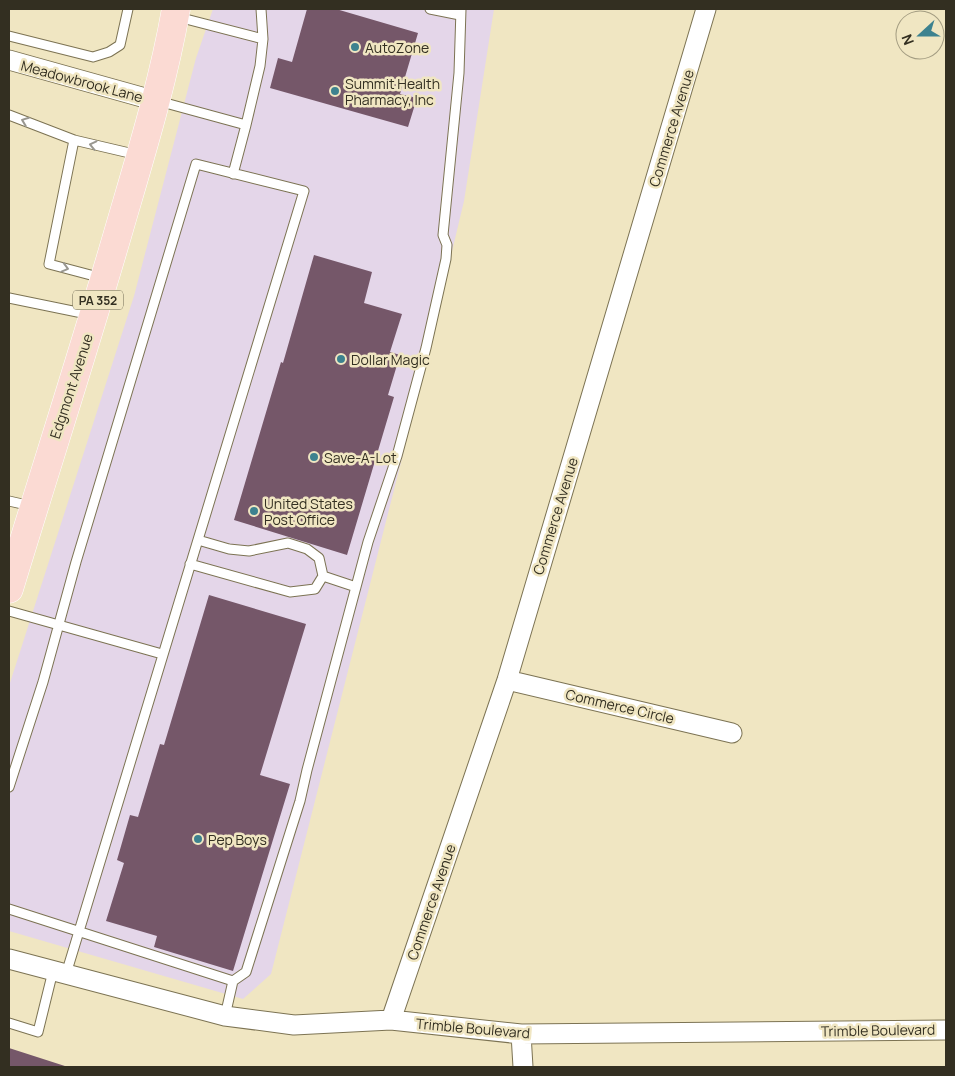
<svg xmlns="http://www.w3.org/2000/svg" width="955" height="1076" font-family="Manrope,sans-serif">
<rect width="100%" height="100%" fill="#f0e6c2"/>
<!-- commercial -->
<path fill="#e4d6e9" d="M213,9H494L464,201L412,419L271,974L243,999L9,931V686L134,296L196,58Z"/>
<!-- building -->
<path fill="#755769" d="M307,9H336L418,33L400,94L417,98L408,127L270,88L278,58L292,62Z
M314,255L372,272L364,303L402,314L390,352L400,355L388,395L394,397L347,555L234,520L281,362L283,363Z
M209,595L306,624L260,775L290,784L233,971L154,947L157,936L106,921L124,863L117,860L130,815L138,817L160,744L164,745Z
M9,1048L68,1067H9Z"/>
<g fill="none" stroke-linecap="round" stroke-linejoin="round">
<defs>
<path id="service" d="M430,9L460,15
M178,17L263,39
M9,36L93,57L109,52L120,45L128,9
M158,101L246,125L260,66L263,39L261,9
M9,115L74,140
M233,174L246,125
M102,278L49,264L74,140L138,155
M9,298L92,315
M9,501L31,506
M190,564L290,592L315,589L323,576L319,558L307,549L288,543L249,551L229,549L198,540
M323,576L356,587
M9,611L162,654
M9,787L43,682L76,562L196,164L304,191L66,974
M9,909L233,981L225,1016
M233,981L246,972L300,801L307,770L368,542L397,456L426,348L446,259L447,245L443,235L459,73L461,9
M9,1023L38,1032L53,971"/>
<path id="minor" d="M9,60L156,101
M507,680L732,733
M9,959L225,1016L294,1025L391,1020L521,1034L946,1030
M391,1020L507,680L706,9
M521,1034L523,1067"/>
<path id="primary" d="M9,589C46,467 85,347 120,226C141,154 163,83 176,9"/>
</defs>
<!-- service casing -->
<use href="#service" stroke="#7c7353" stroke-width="11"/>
<!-- minor casing -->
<use href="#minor" stroke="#7c7353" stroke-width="21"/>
<!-- primary casing -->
<use href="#primary" stroke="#fff" stroke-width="29"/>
<!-- service -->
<use href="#service" stroke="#fff" stroke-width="9"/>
<!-- minor -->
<use href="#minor" stroke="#fff" stroke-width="19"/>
<!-- primary -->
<use href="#primary" stroke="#fbdad3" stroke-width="28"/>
</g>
<!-- one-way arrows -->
<defs><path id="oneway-chevron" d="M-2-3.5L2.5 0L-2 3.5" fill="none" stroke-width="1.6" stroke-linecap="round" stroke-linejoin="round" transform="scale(1.25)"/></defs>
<g stroke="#999790">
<use href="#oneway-chevron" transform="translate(25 121) rotate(-159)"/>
<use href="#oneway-chevron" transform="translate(93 145) rotate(-167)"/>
<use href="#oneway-chevron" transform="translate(65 268) rotate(15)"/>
</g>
<!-- markers -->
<g fill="#3d828f" stroke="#f0e6c2" stroke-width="2">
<circle cx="355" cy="47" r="5"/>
<circle cx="335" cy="91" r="5"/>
<circle cx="341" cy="359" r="5"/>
<circle cx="314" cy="457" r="5"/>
<circle cx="254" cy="511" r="5"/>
<circle cx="198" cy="839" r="5"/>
</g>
<g text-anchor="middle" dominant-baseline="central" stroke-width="5" stroke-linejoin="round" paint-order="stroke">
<!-- shield labels -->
<rect fill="#f0e6c2" stroke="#6c6651" stroke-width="1" x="73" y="290.5" width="50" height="19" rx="4"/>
<g font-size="12" font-weight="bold" fill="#332f21">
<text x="98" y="300">PA 352</text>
</g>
<!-- poi labels -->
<g font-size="14" fill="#332f21" stroke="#f0e6c2" text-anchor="start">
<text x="365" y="47">AutoZone</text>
<text x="345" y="83">Summit Health<tspan x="345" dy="16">Pharmacy, Inc</tspan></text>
<text x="351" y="359">Dollar Magic</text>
<text x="324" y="457">Save-A-Lot</text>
<text x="264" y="503">United States<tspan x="264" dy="16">Post Office</tspan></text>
<text x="208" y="839">Pep Boys</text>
</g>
<!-- street labels -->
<g font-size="14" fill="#332f21" stroke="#f0e6c2">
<text transform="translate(82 81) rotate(15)">Meadowbrook Lane</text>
<text transform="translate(671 128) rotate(-73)">Commerce Avenue</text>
<text transform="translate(71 386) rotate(-72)">Edgmont Avenue</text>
<text transform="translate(555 516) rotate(-73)">Commerce Avenue</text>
<text transform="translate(620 706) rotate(13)">Commerce Circle</text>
<text transform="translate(431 902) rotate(-71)">Commerce Avenue</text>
<text transform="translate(473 1028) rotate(5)">Trimble Boulevard</text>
<text transform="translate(878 1030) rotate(-1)">Trimble Boulevard</text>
</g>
</g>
<!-- border -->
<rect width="955" height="1076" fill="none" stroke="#332f21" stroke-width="20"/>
<!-- north arrow -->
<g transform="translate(920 35) rotate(249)"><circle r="24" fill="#f0e6c2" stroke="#a49d82"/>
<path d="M0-4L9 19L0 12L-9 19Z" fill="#3d828f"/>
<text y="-8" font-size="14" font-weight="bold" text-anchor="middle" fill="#332f21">N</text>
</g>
</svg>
